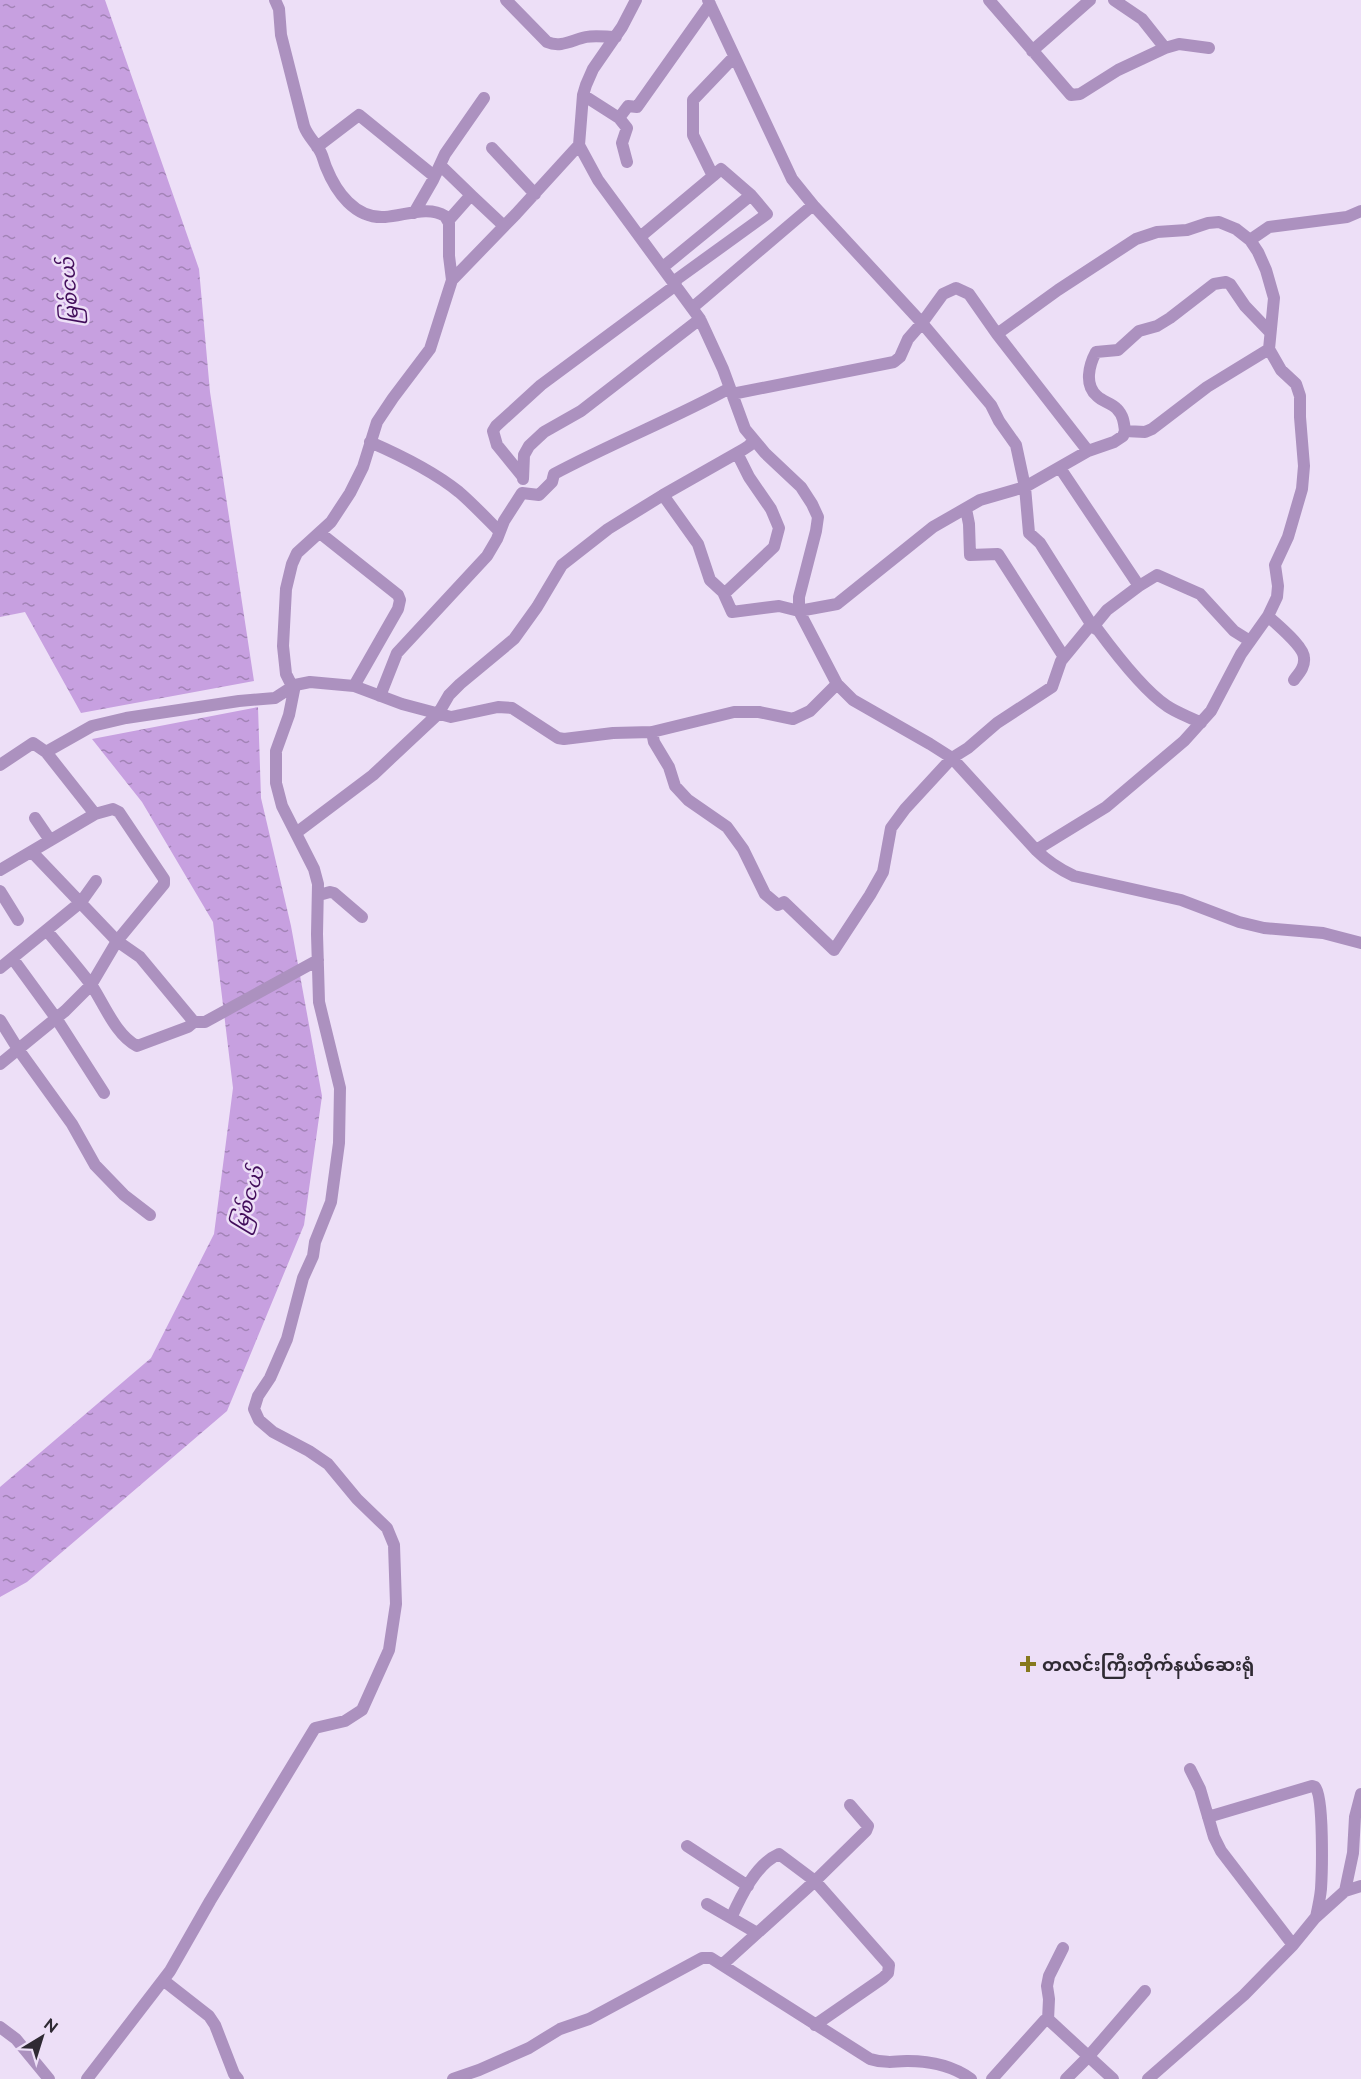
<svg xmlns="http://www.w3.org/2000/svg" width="1361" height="2079" font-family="Raleway,'Noto Sans Myanmar',sans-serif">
<defs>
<pattern id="water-ripples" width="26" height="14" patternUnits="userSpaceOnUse" patternTransform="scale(1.5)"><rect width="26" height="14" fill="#c7a0e0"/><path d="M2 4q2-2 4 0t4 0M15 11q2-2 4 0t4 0" fill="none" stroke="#a283b6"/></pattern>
</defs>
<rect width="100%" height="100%" fill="#eddff7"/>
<!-- water -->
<path fill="url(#water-ripples)" d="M0,0H105L199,269L210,392L254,681L81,713L25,612L0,617Z
M258,707L261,798L291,926L322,1096L304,1225L227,1411L27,1582L0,1597V1487L151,1358L214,1234L233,1088L213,922L142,802L92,739Z"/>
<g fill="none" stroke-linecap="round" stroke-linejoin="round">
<!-- minor -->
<path stroke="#ac91bf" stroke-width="12" d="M275,0L279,9L281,35L304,126C308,137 316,143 321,153C323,157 324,162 326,167C336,192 355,219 385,217C404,216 428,205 445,216L449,223V256L452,280
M506,0L547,42C561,48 572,40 586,37C595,35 607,37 616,37
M636,0L622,27L593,69L586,85L583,95L579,145L598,180L700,319L723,369L745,429L765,453L801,487L812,504L818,517L816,531L799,597V611L837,684L853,700L930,744L952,758L1036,850C1048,862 1059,869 1074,876L1181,900L1239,922L1264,928L1323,933L1361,943
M708,0L792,179L813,205L922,323L943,294L956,288L969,294L997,334L1058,290L1136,239L1157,232L1187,230L1208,223L1219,222L1236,229L1250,240L1258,252L1266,270L1274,298L1269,349L1281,370L1296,384L1300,396V417L1304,466L1302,489L1288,537L1275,565L1278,586L1277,597L1268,616L1241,654L1211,711L1184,741L1106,807L1036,850
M989,0L1071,95L1080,94L1118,70L1165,48L1179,44L1209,48
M1114,0L1142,19L1165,48
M1032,51L1090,0
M583,95L619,118L627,128L622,143L627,162
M619,118L628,106L637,107L710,4
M317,147L359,115L434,176
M492,148L535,194
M440,165L471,195L448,221
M471,195L504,226
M414,213L433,180L445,154L484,98
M640,237L713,176L693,135V100L734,57
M1250,240L1269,227L1347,217L1361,211
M663,267L751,195
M673,282L767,214L751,195L721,169L713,176
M692,308L813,205
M997,334L1088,451
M732,394L894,362L900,357L908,339L922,323L991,405L999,421L1016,445L1025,487L1029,533L1040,543L1093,627L1107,610L1139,586
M1125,431C1124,422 1123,415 1117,409C1112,403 1103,402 1097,396C1084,385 1089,365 1096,352L1118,350L1139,331L1157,326L1170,318L1214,284L1226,282L1230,284L1245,306L1269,331
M370,442C400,455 433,471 459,492C473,504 486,518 499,531
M1060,468L1139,586L1157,575L1200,594L1234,631L1250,641
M523,477L497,445L493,431L496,426L541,385L676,285
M523,479L524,455L529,446L544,432L581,411L700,319
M663,495L698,544L710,580L723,592L732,612L779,606L799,611L837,604L933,527L980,500L1025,487L1088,451L1114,442L1123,436L1125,431L1145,432L1152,429L1207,387L1269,349
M966,509L969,524L970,555L998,554L1064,657
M320,533L398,595L400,600L398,609L354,686
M724,594L774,547L779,528L771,509L749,477L737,453
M1268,616C1277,625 1304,646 1304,658C1305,667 1299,673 1294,680
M380,696L397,653L487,556L497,539L504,521L522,493L539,495L552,482L554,474C612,443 673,419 730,388
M652,732L654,742L669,767L675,786L688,800L727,827L743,849L765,894L778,905L784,902L834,950L870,895L883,872L891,828L905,809L952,758L968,748L997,723L1052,687L1061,661L1089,627H1093L1098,630C1115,653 1143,690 1167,706C1177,713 1190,717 1201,723
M0,765L33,743L46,752
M35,818L50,840
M296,833L373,775L438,714L449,695L460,684L514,639L537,607L562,565L608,529L663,495L744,449L750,445L753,439
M32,852L117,941L140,957L194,1022H205L318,960
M0,870L95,814L46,752L92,726L126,718L239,701L275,698L295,685L310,682L354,686L402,704L451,717L498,707L512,708L558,738L564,739L613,733L652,732L734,712H759L793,719L810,711L837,684
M0,891L18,920
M319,895L330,892L334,893L362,917
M47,931C62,949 78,967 92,986C105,1006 116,1035 137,1046L188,1027L194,1022
M13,959L56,1018L104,1093
M0,968L81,902L96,881
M0,1020L18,1049L72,1124L95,1165L124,1195L150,1215
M0,1064L65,1011L91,985L117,941L164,884V879L119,812L113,809L95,814
M1190,1769L1200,1789L1214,1837L1221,1851L1293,1945
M1208,1817L1312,1786L1315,1787C1324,1796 1322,1873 1321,1889C1320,1899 1318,1908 1316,1917
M687,1846L748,1886
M1345,1891L1361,1886
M707,1904L757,1933
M731,1918C741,1896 756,1864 779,1854L815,1881L889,1965L888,1973L883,1978L815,2025
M723,1964L815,1881L866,1831L868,1826L850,1805
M163,1980L209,2016L215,2025L234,2074L238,2079
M1048,2020L1049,1999L1047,1986L1049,1976L1063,1948
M0,2027L16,2039L49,2079
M87,2079L170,1971L210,1901L315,1728L345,1721L362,1710L389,1650L396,1604L394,1545L387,1528L357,1499L328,1464L309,1451L273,1432L259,1420L254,1409L258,1396L270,1378L287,1339L303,1278L313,1256L315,1242L331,1202L339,1143L340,1088L319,1002L317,934L318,884L314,869L282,806L276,783V751L289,715L295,685L291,684L286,674L283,646L286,589L292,564L297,553L331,522L350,493L363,467L377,422L393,398L430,349L452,280L516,214L579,145
M453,2079L479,2070L529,2048L560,2029L589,2019L702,1958H711L870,2059C882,2063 894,2062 908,2061C929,2061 953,2066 971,2079
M992,2079L1045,2020L1050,2021L1113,2079
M1066,2079L1088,2057L1145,1991
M1148,2079L1244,1995L1293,1945L1315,1918L1345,1891L1353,1853L1355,1817L1361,1794"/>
</g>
<!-- markers -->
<path fill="#86791e" stroke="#eddff7" stroke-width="2" d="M1025 1655h6v6h6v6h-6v6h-6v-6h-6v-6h6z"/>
<g text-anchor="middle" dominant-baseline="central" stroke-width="5" stroke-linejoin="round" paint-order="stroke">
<!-- poi labels -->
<g font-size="18" font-weight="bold" fill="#2f2a33" stroke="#eddff7" text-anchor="start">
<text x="1042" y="1664">တလင်းကြီးတိုက်နယ်ဆေးရုံ</text>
</g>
<!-- water labels -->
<g font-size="20" font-style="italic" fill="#420e5b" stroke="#eddff7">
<text transform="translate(69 291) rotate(-94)">မြစ်ငယ်</text>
<text transform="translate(248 1199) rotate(-73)">မြစ်ငယ်</text>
</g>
</g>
<!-- north arrow -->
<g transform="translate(42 2037) rotate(38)" stroke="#eddff7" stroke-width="4.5" paint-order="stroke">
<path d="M0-4.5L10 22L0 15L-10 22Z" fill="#2f2a33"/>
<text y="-9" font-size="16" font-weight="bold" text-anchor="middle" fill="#2f2a33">N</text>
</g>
</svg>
